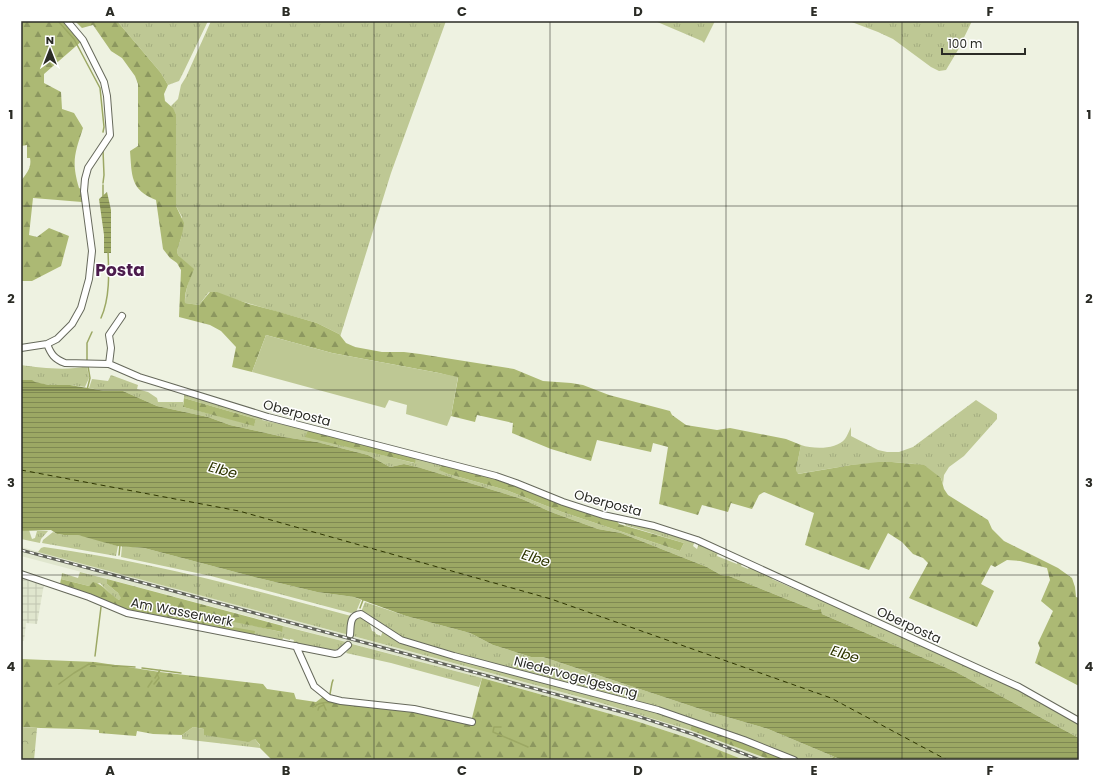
<svg xmlns="http://www.w3.org/2000/svg" width="1100" height="781" font-family="Poppins,sans-serif">
<defs>
<pattern id="industrial-grid" width="8" height="8" patternUnits="userSpaceOnUse"><rect width="8" height="8" fill="#e0e6ce"/><path d="M0 4h8M4 0v8" fill="none" stroke="#c0c5b1"/></pattern>
<pattern id="grass-tufts" width="24" height="20" patternUnits="userSpaceOnUse"><rect width="24" height="20" fill="#bec894"/><path d="M3 7l-1-3M5 7V3M7 7l1-3M15 17l-1-3M17 17v-4M19 17l1-3" fill="none" stroke="#a3ac7f"/></pattern>
<pattern id="forest-firs" width="22" height="20" patternUnits="userSpaceOnUse"><rect width="22" height="20" fill="#acb974"/><path d="M5 1l3.5 6h-7zM16 11l3.5 6h-7z" fill="#8c975f"/></pattern>
<pattern id="park-crowns" width="20" height="18" patternUnits="userSpaceOnUse"><rect width="20" height="18" fill="#bec894"/><path d="M2 6a3 3 0 1 1 6 0M12 15a3 3 0 1 1 6 0" fill="none" stroke="#a3ac7f"/></pattern>
<pattern id="water-rules" width="6" height="5" patternUnits="userSpaceOnUse"><rect width="6" height="5" fill="#9ca864"/><path d="M0 2.5h6" fill="none" stroke="#7f8952"/></pattern>
</defs>
<rect width="100%" height="100%" fill="#eef2e1"/>
<!-- built -->
<path fill="#e0e6ce" d="M21,547L591,700L696,732L771,760H744L694,740L639,722L482,678L21,556Z"/>
<!-- industrial -->
<path fill="url(#industrial-grid)" d="M21,577L44,584L37,624L26,623L24,641H21Z"/>
<!-- grass -->
<path fill="url(#grass-tufts)" d="M117,21H208L184,71L179,81L168,85L161,73Z
M211,21H446L391,173L340,337L339,334L317,323L209,292L199,305L185,303C185,291 189,280 193,269L178,255L177,251L182,235V217L176,206V114L171,106L178,99L181,85L186,77Z
M655,21H715L704,43L702,41Z
M849,21H972L958,50L946,70L939,71L931,67L893,39L878,32Z
M21,365C41,368 68,371 87,366L89,378L85,387L70,385H49L21,380Z
M111,375L138,385L137,389L148,392L157,398L158,402H183V407L254,425L256,419L184,398V394L262,417V420L308,430L306,436L414,463L416,457L442,464L440,470L448,474L506,490L562,512L680,551L684,543L625,525L626,523L655,528L695,541L693,546L697,549L699,543L718,552L717,556L737,564L738,560L743,562L741,566L748,569L750,566L773,575L772,579L806,594L807,592C883,627 960,660 1034,697C1050,705 1064,716 1079,724V738L956,672L822,614L821,609L814,610L729,576L721,575L707,567L621,533L598,529L551,512L522,499L421,468L404,464L390,467L368,455L317,442L284,437L230,425L208,417L157,406L123,391H105L89,388L92,379L108,381Z
M976,400L997,414V419L964,456L949,467L944,475L943,484L941,478L914,464L892,462L851,465L797,474L796,470L801,445C813,449 836,450 845,439C847,436 849,431 851,427V436L878,450L887,452H899L913,447Z
M29,530L32,539L35,538L37,531H48L41,539L40,543L21,539V531Z
M53,532C62,537 69,534 78,535C91,536 105,543 118,546L116,556L42,543L43,540Z
M122,546L144,548L258,578L317,592L354,597L361,600L356,612L351,613L211,576L121,557Z
M44,547C148,561 250,589 351,616L349,635L38,552L41,548Z
M80,572L107,579V584L118,593L122,598L119,600L113,597L100,583L89,586L61,579L62,573L78,578Z
M365,602L406,616L470,633L493,645L531,657H543L706,711L768,729L842,760H798L744,738L454,654L402,637L366,613L361,612Z
M362,617L369,621L372,631L375,632L376,634L381,636L383,631L391,636L398,642L658,712L692,724L690,730L591,700L353,636L352,628L354,619Z
M229,620L281,632L283,626L346,642L342,648L334,650L293,643L294,640L290,639V640L283,638L282,641L254,636L227,625Z
M352,644L482,678L479,687L391,663L346,653Z
M193,727L255,739L261,747L260,748L182,739V735Z"/>
<!-- forest -->
<path fill="url(#forest-firs)" d="M21,21H67L83,40L44,74V83L61,92L62,109L74,113L83,128C75,153 71,161 79,188L81,189L82,202L33,198L29,235L37,237L49,228L69,236L61,266L32,281H21V181C26,174 32,168 30,158H27V145L21,146Z
M75,21H117L161,73L168,85L164,94L165,101L173,108L176,114V206L184,223L182,235L177,251L178,255L194,269C190,280 184,291 185,303L199,305L210,292H217L249,304L276,311L317,323L339,334L346,343L355,347L382,352H404L420,354L514,369L543,381L571,383L583,385L609,395L670,411L672,415L686,425L717,430L730,428L786,439L801,445L796,470L798,474L851,465L879,462H892L924,465L941,478L944,489L948,495L988,520L992,529L1004,541L1058,568L1072,578L1075,587L1076,597L1079,598V686L1035,663L1040,648L1038,643L1053,611L1041,601L1050,580L1047,568L1020,561L1007,560L995,567L991,565L981,584L994,591L977,627L909,598L928,563L923,558L913,554L902,542L888,533L869,570L805,545L814,513L764,492L759,495L752,509L731,503L728,512L702,505L698,515L659,504L668,447L653,443L651,452L597,440L591,461L551,449L512,433L513,423L477,415L475,422L451,416L458,378L439,373L332,353L266,335L252,372L232,367L236,347L221,331L210,325L179,317L181,270L177,263L170,258L163,249L156,200C130,190 132,175 130,151L138,146V84L135,76L122,58L111,51L93,25L82,28Z
M184,398L256,419L254,426L183,407Z
M308,430L416,457L415,463L305,437Z
M442,464L496,478L602,517L617,521L619,524L684,543L680,551L562,512L506,490L448,474L439,470Z
M61,579L89,586L93,582C104,584 109,595 119,600L121,598L118,593L107,584V579L283,626L282,632L229,621L227,626L255,631L254,636L128,612L104,600L60,584Z
M21,659L95,662L160,672L263,684L267,689L294,693L296,699L316,702L324,696L413,710L471,722L482,678L639,722L694,740L744,760H272L260,748V745L255,739L252,740L249,742L204,735V729L193,727L182,735L153,734L137,731L136,736L99,733V730C73,728 47,729 21,727Z
M692,724L744,742L789,760H771L690,730Z"/>
<!-- park -->
<path fill="url(#park-crowns)" d="M21,727L37,728L34,760H21Z"/>
<!-- garden -->
<path fill="#bec894" d="M266,335L332,353L439,373L458,377L451,416L447,426L406,414L407,405L389,400L385,408L252,372Z"/>
<!-- water -->
<path fill="url(#water-rules)" d="M107,192L111,210V253H104V235L99,199Z
M21,380H32L35,382L49,385H70L105,391H123L157,406L208,417L230,425L284,437L317,442L368,455L390,467L404,464L421,468L522,499L551,512L598,529L621,533L707,567L721,575L729,576L814,610L821,609L822,614L956,672L1079,738V760H842L768,729L706,711L543,657H531L493,645L470,633L406,616L354,597L317,592L258,578L144,548L117,546L78,535H64L57,534L51,530L21,531Z"/>
<g fill="none" stroke-linecap="round" stroke-linejoin="round">
<!-- stream -->
<path stroke="#9ca864" stroke-width="1.5" d="M58,21L74,39L100,88L104,127L103,132
M103,150L104,175L103,183
M103,185V196
M101,318C110,298 109,273 108,251
M87,361V343L92,332
M87,390L90,378L88,366
M119,555L120,545
M360,608L363,600
M95,656L101,607
M142,668L181,673
M155,678L160,670
M59,684L74,673L89,664L135,667
M154,684L159,678L157,674
M148,687L152,681
M330,694L332,683L333,680
M323,703L326,710
M313,707C325,699 334,704 347,705
M318,710L319,707L324,705
M501,727H494L493,732L528,747
M831,760L836,756"/>
<!-- ferry -->
<path stroke="#2e3500" stroke-width="1" stroke-dasharray="5 4" stroke-linecap="butt" d="M21,470L239,511L551,599L831,698L947,760"/>
<defs>
<path id="street" d="M47,344C51,354 54,359 65,363L109,364L139,377L165,385L268,417L496,476L516,483L563,502L603,515L654,526L697,540L1019,687L1079,721
M21,348L47,344L57,339L72,324L81,308L89,279L92,251L84,191L85,179L88,168L110,135L107,96L104,82L83,40L67,21
M109,364L111,348L109,335L122,316
M21,574L89,597L127,613L335,654L339,653L348,645
M350,635C351,626 349,615 361,614L401,640L454,656L658,710L744,740L794,760
M296,646L314,686L329,698L341,701L414,709L472,722"/>
</defs>
<!-- street casing -->
<use href="#street" stroke="#66695b" stroke-width="8"/>
<!-- street -->
<use href="#street" stroke="#fff" stroke-width="6"/>
<defs>
<path id="rail" d="M21,550L640,717L695,735L760,760"/>
</defs>
<!-- rail casing -->
<use href="#rail" stroke="#61635a" stroke-width="3"/>
<!-- rail -->
<use href="#rail" stroke="#fff" stroke-width="1.5" stroke-dasharray="4.5" stroke-linecap="butt"/>
</g>
<!-- grid -->
<path fill="none" stroke="#2b2c26" stroke-width="1" stroke-opacity="0.55" d="M198,21V760M374,21V760M550,21V760M726,21V760M902,21V760M21,206H1079M21,390H1079M21,575H1079"/>
<g text-anchor="middle" dominant-baseline="central" stroke-width="3" stroke-linejoin="round" paint-order="stroke">
<!-- street labels -->
<g font-size="13" fill="#2b2c26" stroke="#fff">
<text transform="translate(297 413) rotate(15)">Oberposta</text>
<text transform="translate(608 503) rotate(15)">Oberposta</text>
<text transform="translate(182 612) rotate(11)">Am Wasserwerk</text>
<text transform="translate(909 625) rotate(25)">Oberposta</text>
<text transform="translate(576 677) rotate(15)">Niedervogelgesang</text>
</g>
<!-- water labels -->
<g font-size="14" font-style="italic" fill="#2e3500" stroke="#fff">
<text transform="translate(223 470) rotate(15)">Elbe</text>
<text transform="translate(536 558) rotate(17)">Elbe</text>
<text transform="translate(845 654) rotate(17)">Elbe</text>
</g>
<!-- district labels -->
<g font-size="17" font-weight="bold" fill="#4c1c4d" stroke="#fff">
<text x="120" y="270">Posta</text>
</g>
</g>
<!-- border -->
<rect width="1100" height="781" fill="none" stroke="#ffffff" stroke-width="44"/>
<!-- north arrow -->
<g transform="translate(50 50)" stroke="#ffffff" stroke-width="3" paint-order="stroke">
<path d="M0-3L7 15L0 10L-7 15Z" fill="#2b2c26"/>
<text y="-6" font-size="11" font-weight="bold" text-anchor="middle" fill="#2b2c26">N</text>
</g>
<!-- scale -->
<path d="M942 48v6h83v-6" fill="none" stroke="#2b2c26" stroke-width="2"/>
<text x="948" y="48" font-size="12" fill="#2b2c26" stroke="#ffffff" stroke-width="3" paint-order="stroke">100 m</text>
<rect x="22" y="22" width="1056" height="737" fill="none" stroke="#2b2c26" stroke-width="1.5"/>
<g font-size="13" text-anchor="middle" font-weight="bold" fill="#2b2c26">
<text x="110" y="16">A</text>
<text x="286" y="16">B</text>
<text x="462" y="16">C</text>
<text x="638" y="16">D</text>
<text x="814" y="16">E</text>
<text x="990" y="16">F</text>
<text x="11" y="119">1</text>
<text x="1089" y="119">1</text>
<text x="11" y="303">2</text>
<text x="1089" y="303">2</text>
<text x="11" y="487">3</text>
<text x="1089" y="487">3</text>
<text x="11" y="671">4</text>
<text x="1089" y="671">4</text>
<text x="110" y="775">A</text>
<text x="286" y="775">B</text>
<text x="462" y="775">C</text>
<text x="638" y="775">D</text>
<text x="814" y="775">E</text>
<text x="990" y="775">F</text>
</g>
</svg>
